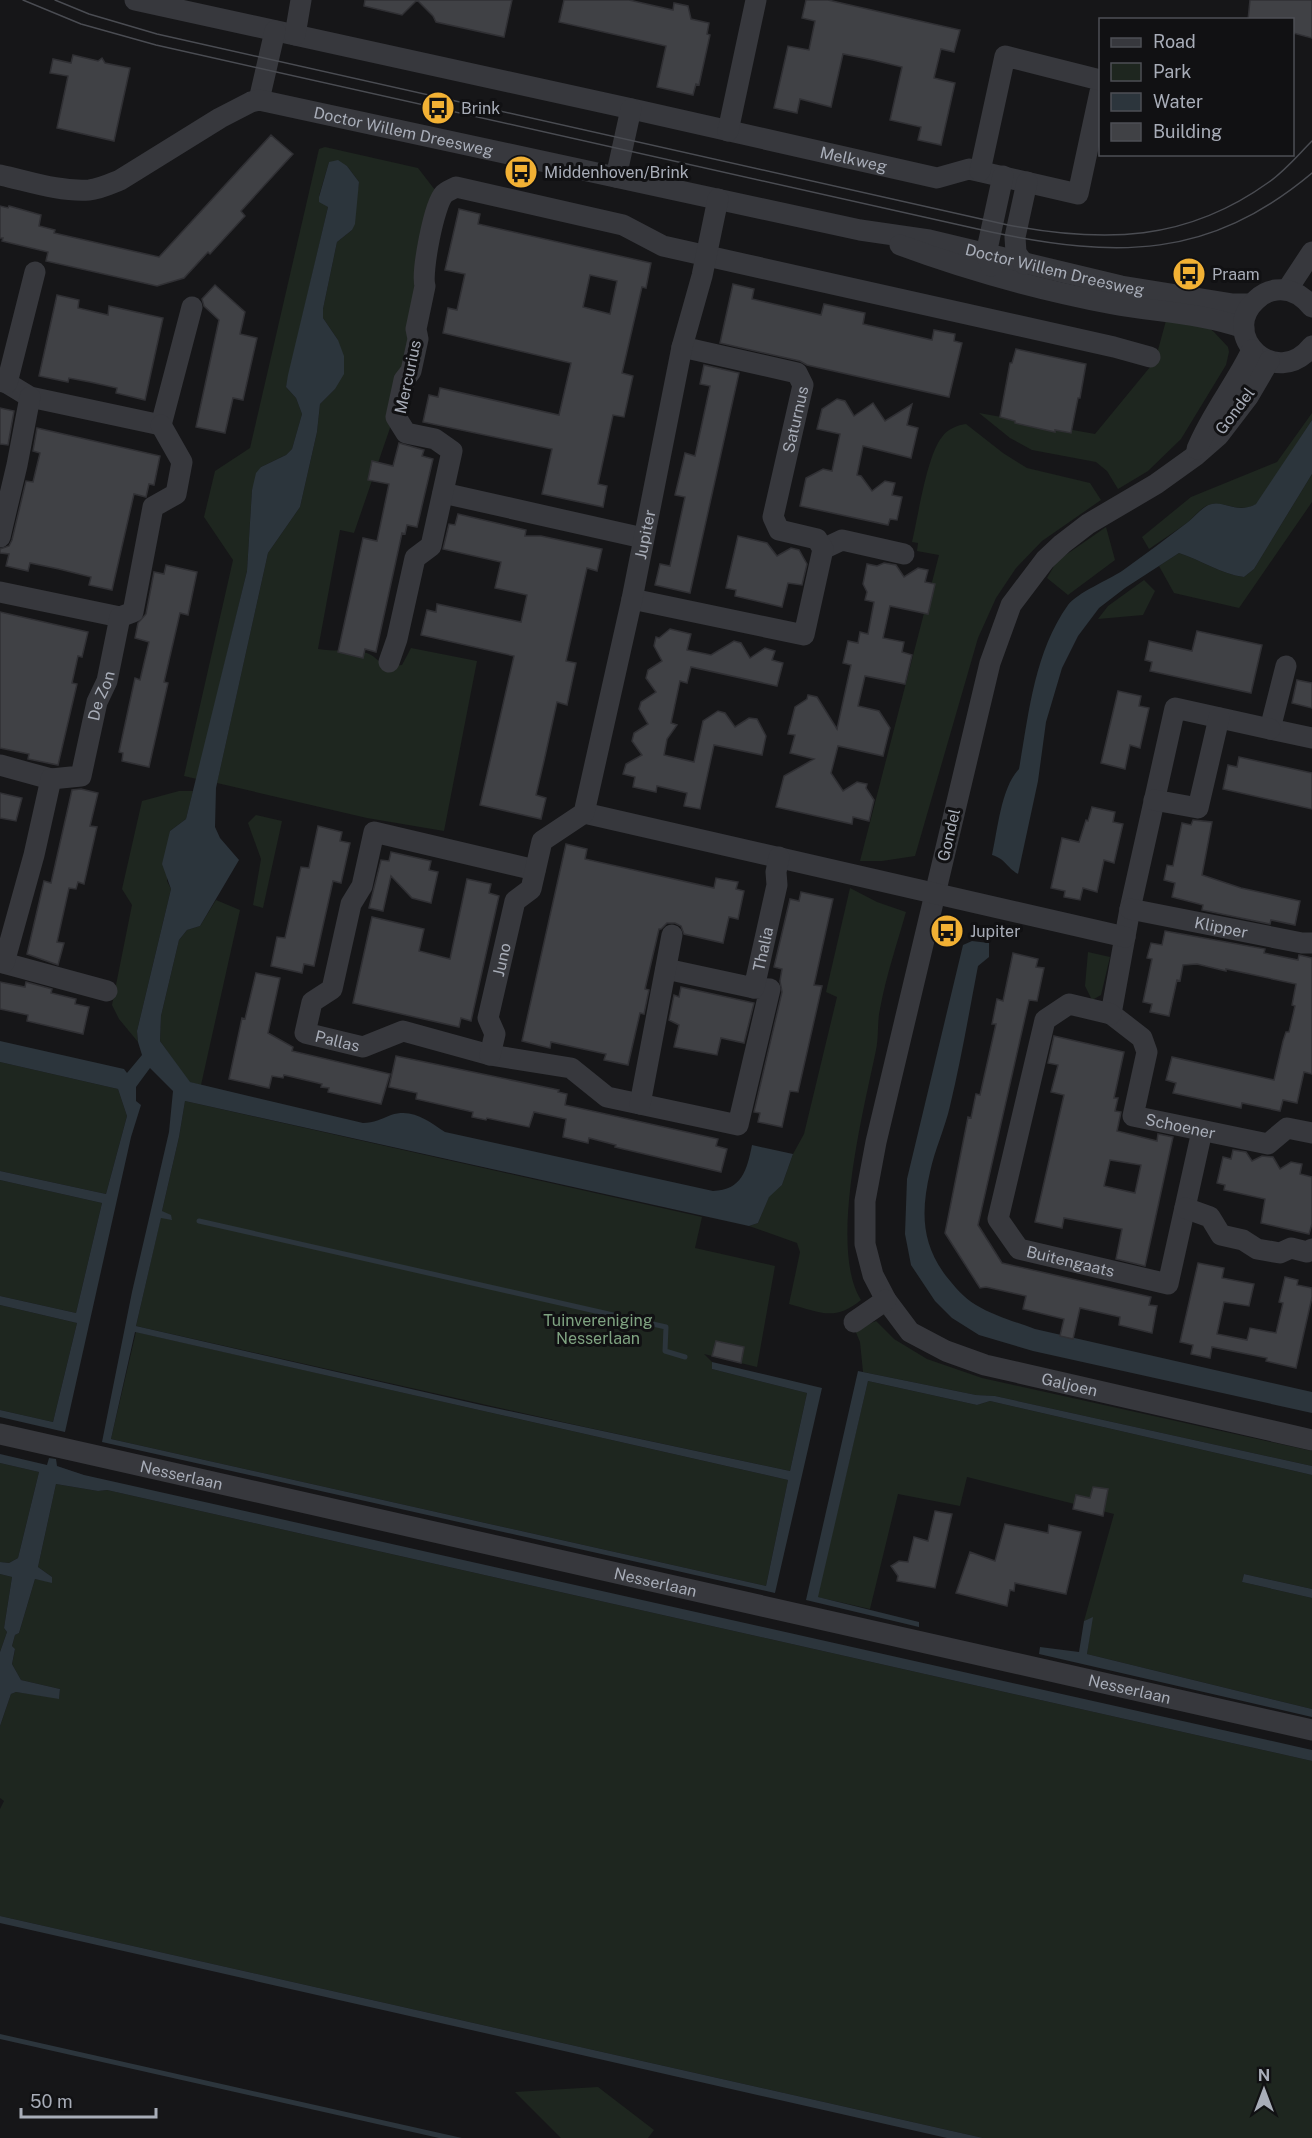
<svg xmlns="http://www.w3.org/2000/svg" width="1312" height="2138" font-family="'Public Sans',sans-serif">
<rect width="100%" height="100%" fill="#161618"/>
<!-- green -->
<path fill="#1e261f" d="M325,147L418,168L435,190L419,288L390,428L354,533L340,530L318,649C333,652 348,649 362,652C381,655 375,669 402,665L411,648L477,661L444,831L367,818L217,783L268,553L300,507L317,432L320,404L335,389L338,340L323,318V309L337,242L352,230L359,182L347,166L329,162L319,196L328,207L286,387L296,398L302,414L292,449L286,455L261,467L252,490L247,571L197,779L184,776L233,560L204,517L215,471L250,448L319,149Z
M1167,317L1204,324L1214,332L1228,347L1229,352L1226,365L1181,439L1148,471L1118,489L1107,471L1096,462L1032,450L1010,438L979,413L1095,434L1155,361Z
M1312,413V420L1257,504C1235,515 1224,498 1206,506C1200,509 1194,517 1188,522C1176,531 1162,540 1149,549L1142,537L1191,497L1277,462Z
M966,424L1003,453L1027,468L1090,483L1101,500L1042,541L1016,568L996,598L978,638L915,856L882,861H860L939,555L917,551L918,543L912,542C918,517 927,455 942,437C947,429 958,425 966,424Z
M1312,474V502L1239,608L1174,593L1159,566L1179,553C1201,560 1221,574 1244,577L1254,569Z
M1106,527L1115,560L1068,595L1047,578L1057,561Z
M1144,580L1155,591L1143,615L1098,619L1108,606Z
M179,791H193L186,819L170,831L167,881L171,889L137,1031L138,1042L119,1019L112,1005L132,905L122,889L142,801Z
M256,815L282,821L263,908L253,905L261,859L248,823Z
M850,888L877,902L906,912C897,944 886,976 880,1009C877,1022 879,1036 876,1050C864,1109 828,1248 861,1300C834,1322 820,1312 789,1304L800,1252L797,1243L749,1226L758,1223L769,1196L782,1185L793,1154L804,1134L837,997L826,992Z
M216,900L240,910L201,1085L189,1082L160,1041L161,1016L179,940L187,930L200,926Z
M1088,952L1110,957L1101,995L1092,1000L1085,986Z
M0,1062L118,1089L127,1116L106,1194L0,1171Z
M185,1101L702,1217L695,1248L775,1266L757,1367L704,1354L712,1362V1369L807,1393L790,1471L585,1427L136,1326L161,1217L172,1219L162,1211L179,1137Z
M0,1180L102,1203L76,1313L0,1296Z
M0,1305L77,1323L53,1422L0,1410Z
M876,1321L894,1339L927,1359L982,1378L1312,1451V1466L995,1396L976,1395L863,1372L860,1342L855,1330Z
M136,1332L788,1480L766,1586L111,1439Z
M868,1381L977,1405L990,1401L1312,1475V1589L1244,1574L1242,1582L1312,1598V1709L1087,1654L1092,1618L1084,1621L1114,1514L967,1477L960,1506L898,1494L870,1609L817,1597Z
M0,1463L39,1472L18,1558L9,1563L0,1562Z
M56,1484L98,1491L107,1490L1312,1761V2138H983L0,1916V1809L4,1801L0,1798V1726L11,1694L16,1692L59,1698L60,1689L21,1680L12,1664L15,1650L12,1646L15,1635L19,1633L35,1579L52,1582V1577L38,1567Z
M0,1574L12,1577L4,1628L7,1632L0,1652Z
M598,2087L654,2130L648,2138H561L515,2092Z"/>
<!-- water -->
<path fill="#2c353c" fill-rule="evenodd" d="M338,160L347,166L359,182L355,224L352,230L337,242L323,309V318L338,340L344,356V374L335,389L320,404L317,432L300,507L268,553L216,788L215,827L220,838L239,860L200,926L187,930L179,940L161,1016L160,1041L190,1082L363,1123C374,1123 381,1119 391,1115C413,1108 428,1121 445,1132L713,1191C742,1190 747,1170 752,1145L793,1154L782,1185L769,1197L758,1223L749,1226L185,1101L179,1137L162,1211L171,1215L172,1220L161,1218L136,1326L481,1405L790,1471L807,1393L712,1369V1362L822,1388L775,1593L102,1442L132,1292L169,1132L173,1091L150,1068L136,1087V1101L141,1105L131,1137L65,1432L0,1417V1410L53,1422L77,1323L0,1305V1296L76,1313L102,1203L0,1180V1171L106,1194L127,1116L118,1089L0,1062V1041L124,1069L127,1073L142,1055L138,1042L137,1031L171,889L162,864L170,831L186,819L247,571L252,490L256,473L261,467L286,455L292,449L302,414L296,398L286,387L288,375L328,207L319,202V197L329,162ZM135,1332L788,1480L766,1586L111,1439Z
M1312,420V474L1254,569L1244,577C1221,574 1201,560 1179,553L1125,588L1099,608L1078,636L1062,668L1046,722L1038,781L1018,874C1006,867 1006,859 992,855C998,829 1001,788 1019,769C1029,713 1034,653 1068,605C1077,593 1108,580 1122,571C1144,555 1166,539 1188,522C1194,517 1199,511 1205,507C1222,496 1234,516 1256,504Z
M972,941L989,943V957L978,966C969,1013 961,1060 950,1106C945,1128 935,1149 930,1172C921,1211 921,1243 946,1276C955,1287 963,1297 976,1305C994,1316 1016,1322 1035,1329L1312,1392V1413L1033,1351L979,1335L952,1318L935,1301L911,1265L905,1234L907,1179L963,945Z
M858,1371L976,1395L995,1396L1312,1466V1475L990,1401L977,1405L868,1381L818,1597L919,1622V1627L806,1600Z
M0,1454L47,1465L49,1458L56,1459L57,1466L84,1475L1312,1750V1761L107,1490L98,1491L56,1484L38,1567L52,1577V1583L35,1579L19,1633L15,1635L12,1646L15,1649L12,1664L21,1680L60,1689L59,1699L16,1692L11,1694L0,1726V1652L7,1632L4,1628L12,1577L0,1574V1562L9,1563L18,1558L39,1472L0,1463Z
M1244,1574L1312,1589V1598L1242,1582Z
M1093,1617L1087,1654L1312,1709V1717L1039,1654L1040,1647L1079,1652L1084,1621Z
M0,1916L983,2138H947L0,1923Z
M0,2034L462,2138H439L0,2039Z"/>
<g fill="none" stroke-linecap="round" stroke-linejoin="round">
<!-- stream -->
<path stroke="#2c353c" stroke-width="5" d="M199,1221L666,1327L665,1351L685,1357"/>
</g>
<!-- building -->
<path fill="#404145" stroke="#303034" stroke-width="1.5" fill-rule="evenodd" d="M365,0H512L504,37L436,22L433,16L417,0L402,15L364,6Z
M564,0H629L673,10L674,3L688,6L691,19L709,23L707,34L710,35L699,85L696,84L693,95L657,87L666,46L559,22Z
M806,0H828L960,30L954,52L941,49L934,78L955,83L941,145L918,140L921,127L890,120L902,67L873,60L843,54L831,107L800,99L797,113L774,108L788,46L809,50L815,21L802,18Z
M1250,0H1312V38L1293,33V20H1248Z
M73,55L98,61L102,58L105,63L130,68L114,141L57,128L68,76L50,73L53,59L71,63Z
M271,135L293,154L241,211L245,216L210,254L208,252L184,278L157,286L46,261L48,252L2,241L3,238H0V206L8,208L9,206L41,215L39,226L55,230L54,233L159,257Z
M459,209L480,214L478,224L651,263L646,288L642,287L622,373L633,376L624,417L613,415L598,484L607,486L603,507L542,494L552,449L423,422L429,395L438,397L440,388L559,415L571,363L443,333L448,308L457,310L465,274L445,270ZM590,275L617,281L610,314L583,307Z
M733,284L754,289L752,299L821,315L824,304L865,313L863,324L932,340L934,330L955,334L954,341L962,343L949,397L807,365L800,361L720,343Z
M215,285L245,312L240,334L257,338L243,400L233,398L225,433L196,427L219,320L204,306L202,299Z
M57,295L79,300L78,308L108,315L109,306L163,318L145,400L116,393L117,388L90,382L69,378L68,382L39,376Z
M1016,349L1086,364L1080,398H1078L1071,433L1055,430V432L1015,423V421L1000,417L1010,363H1012Z
M704,365L739,373L690,593L655,585L660,564L670,566L685,497L675,495L685,453L695,456L710,386L700,384Z
M837,399L845,401L854,416L873,403L885,421L912,404L907,425L918,428L911,458L863,446L857,475L861,476L872,491L885,481L895,483L892,495L902,497L897,520L890,519L888,525L800,506L806,478L823,469L832,471L840,434L817,429L822,409Z
M0,408L14,411L8,445L0,444Z
M37,428L160,456L154,485L149,484L146,497L134,494L112,590L89,585L91,577L59,569L30,563L28,571L6,566L9,554L0,553V549L9,546L12,540L26,481L33,482L40,453L33,451Z
M399,443L424,450L422,456L433,459L417,527L407,525L405,534L402,533L376,652L365,649L363,658L338,652L363,538L377,541L389,484L368,480L372,461L393,466Z
M458,514L526,530L525,536H541L602,549L597,571L587,568L566,661L576,663L567,705L557,702L544,761L536,795L546,798L541,819L480,805L514,656L421,635L427,610L436,612L437,604L521,622L527,595L495,588L501,562L443,549L449,524L455,525Z
M738,536L767,543L777,556L791,548L799,550L807,564L802,585L788,583L782,607L735,596L736,590L726,588Z
M884,563L896,565L904,577L918,568L928,570L925,582L935,584L928,614L890,606L883,638L904,642L902,652L912,655L905,684L865,676L858,706L879,711L890,728L883,756L838,746L831,773L843,791L857,782L867,784L866,788L874,800L869,821L853,817L852,824L776,807L784,776L814,759L790,753L795,735L788,734L795,707L807,699L808,695L817,697L837,729L851,665L843,663L848,641L858,643L860,632L868,634L874,602L865,600L867,592L863,584L867,564L877,566Z
M166,565L197,572L188,615L180,613L164,682L168,683L149,767L122,761L123,753L119,752L135,678L140,680L149,642L135,638L138,623L146,614L154,572L164,574Z
M0,612L88,632L82,657L78,656L72,683L77,684L58,765L28,759L29,754L0,748Z
M670,629L691,634L687,650L711,655L734,641L741,643L750,658L765,648L775,651L772,660L783,663L777,686L691,667L687,683L680,681L671,723L677,725L667,739L664,755L694,762L703,721L718,711L725,713L735,727L749,718L757,719L766,736L762,755L714,745L700,809L684,806L687,793L657,786L656,792L633,787L635,777L623,774L626,764L642,755L632,741L634,733L648,724L639,709L641,702L656,692L646,678L648,670L662,661L654,646L656,637L659,638Z
M1197,631L1262,645L1251,693L1150,671L1152,662L1145,660L1149,641L1192,651Z
M1297,680L1312,683V708L1292,703Z
M1118,691L1141,696L1139,706L1149,708L1140,748L1130,745L1125,769L1101,763Z
M1239,757L1312,773V809L1223,789L1228,765L1237,767Z
M81,789L98,793L90,826L97,827L84,884L78,882L76,889L69,888L57,942L64,943L58,965L27,954L44,881L51,883L72,790Z
M0,793L22,798L16,821L0,818Z
M1092,807L1115,812L1113,822L1123,824L1114,863L1104,860L1097,892L1083,888L1080,900L1064,897L1065,891L1051,888L1062,838L1079,842L1086,820L1088,821Z
M1193,820L1212,822L1202,875L1241,888L1300,901L1295,925L1271,920L1270,924L1202,910L1203,905L1172,897L1175,883L1164,880L1167,865L1173,866L1182,823L1191,825Z
M318,826L342,832L340,841L350,843L341,883L333,881L314,966L304,964L302,973L271,966L277,937L285,938L301,867L309,868Z
M566,844L587,849L585,859L714,888L716,878L738,882L736,889L744,891L738,919L729,917L723,943L684,934L681,926L675,923H667L661,929H659L645,989L649,990L644,1014L640,1013L628,1065L604,1060L606,1054L551,1042L550,1048L522,1041Z
M391,852L431,861L429,870L438,872L431,903L412,898L391,876L383,911L369,908L381,860L389,861Z
M467,879L491,884L489,893L499,896L471,1021L461,1018L459,1027L353,1003L372,917L424,929L419,951L450,959Z
M801,892L833,899L814,985L822,986L798,1092L790,1091L782,1127L758,1122L760,1113L754,1112L782,992L780,981L782,969L774,967L790,899L799,901Z
M1165,931L1265,949L1264,953L1298,960L1299,955L1312,958V1074L1304,1072L1297,1103L1283,1100L1280,1111L1242,1103L1241,1108L1173,1093L1176,1083L1166,1080L1172,1057L1274,1080L1283,1041L1286,1032H1289L1295,1006L1292,1005L1296,984L1226,969V971L1197,964L1183,965L1180,981L1177,980L1169,1016L1150,1012L1152,1004L1143,1002L1152,959L1147,958L1151,943L1162,945Z
M1013,953L1038,959L1036,967L1044,968L1037,1001L1029,1000L978,1225L1002,1263L1151,1297L1149,1305L1157,1306L1152,1333L1119,1325L1120,1317L1080,1308L1073,1339L1060,1336L1064,1319L1023,1309L1026,1296L986,1287L980,1288L945,1233L968,1117L971,1118L976,1094L980,1095L996,1024H992L997,999L1003,1001Z
M256,973L280,978L268,1033L293,1047L292,1051L390,1074L381,1104L328,1092L329,1088L321,1087L322,1084L284,1075L283,1078L272,1076L269,1088L229,1079L242,1018L245,1019Z
M0,982L25,987L26,982L52,989L51,993L76,999L75,1004L89,1007L83,1034L27,1021L28,1015L0,1009Z
M681,987L754,1003L744,1043L721,1038L717,1055L674,1047L679,1025L669,1020L674,995L679,997Z
M1054,1036L1124,1052L1114,1098H1118L1115,1111L1121,1112L1117,1131L1157,1141L1158,1134L1173,1137L1145,1266L1116,1259L1122,1229L1064,1218L1062,1228L1035,1222L1064,1095L1051,1092L1058,1065L1048,1063ZM1110,1160L1141,1165L1135,1193L1104,1186Z
M396,1056L559,1090L558,1092L567,1094L565,1105L718,1139L716,1146L727,1149L721,1172L615,1147L616,1145L589,1138L588,1143L563,1137L566,1119L534,1112L529,1127L487,1118L486,1120L472,1117L473,1112L416,1099L417,1093L389,1087Z
M1233,1150L1246,1152L1252,1161L1262,1156L1273,1157L1280,1169L1291,1162L1302,1164L1300,1174L1312,1177V1224L1309,1234L1261,1223L1265,1199L1224,1190L1225,1185L1217,1183L1223,1157L1231,1159Z
M1198,1263L1224,1268L1222,1278L1254,1284L1249,1306L1224,1302L1217,1334L1247,1340L1250,1328L1276,1333L1283,1303L1279,1302L1285,1277L1298,1280L1297,1285L1312,1288V1297L1296,1368L1266,1361L1267,1358L1212,1347L1210,1358L1191,1354L1193,1345L1180,1342Z
M716,1341L744,1347L741,1363L712,1356Z
M1093,1487L1108,1489L1103,1516L1073,1509L1076,1495L1090,1498Z
M935,1511L952,1514L935,1588L897,1581L898,1576L891,1566L899,1561L908,1562L914,1537L928,1541Z
M1005,1524L1048,1533L1049,1525L1081,1532L1066,1594L1015,1583L1014,1591L1010,1590L1007,1606L956,1593L970,1552L995,1561Z"/>
<g fill="none" stroke-linecap="round" stroke-linejoin="round">
<!-- minor -->
<g stroke="#37383d" stroke-width="21">
<path id="s1" d="M135,0L641,111L937,178L969,169L1078,194L1100,92"/>
<path d="M295,35L301,0"/>
<path d="M259,100L275,31"/>
<path d="M728,131L756,0"/>
<path d="M980,171L1005,56L1100,80"/>
<path id="s2" d="M0,175C28,181 59,192 89,190C100,189 110,184 120,180L220,118L251,102L259,100L860,230L929,240L1121,286L1233,304H1251"/>
<path d="M616,177L631,109"/>
<path d="M900,245C970,271 1040,290 1113,304C1157,312 1201,313 1244,328"/>
<path d="M1024,264L1016,253L1015,237L1027,182"/>
<path d="M991,266L986,254L1003,176"/>
<path d="M1287,290L1312,252"/>
<path d="M1312,307C1303,296 1291,288 1276,290C1268,291 1262,294 1256,300C1218,335 1276,391 1312,346"/>
<path id="s3" d="M1269,361L1248,397L1219,435L1195,456L1156,484L1088,524L1062,544L1045,560L1011,605L990,663L876,1142L865,1201V1244L873,1275L886,1300L910,1332L946,1351L985,1365L1312,1440"/>
<path d="M0,381L7,383L30,397L161,425L192,307"/>
<path d="M7,383L35,272"/>
<path d="M1197,449C1211,414 1236,384 1252,350"/>
<path d="M443,493L643,538"/>
<path d="M0,537L17,465L30,397"/>
<path d="M823,549L842,540L904,554"/>
<path d="M0,592L120,617"/>
<path id="s4" d="M632,599L804,635L823,549L817,539L779,530L773,517L803,385L797,373L682,347"/>
<path d="M389,662L397,639L415,558L431,546L452,451L435,439L406,433L396,417L404,380L411,371L418,339L416,329L425,286C421,273 434,204 444,194C447,191 453,189 456,187L623,225L663,246L1114,347L1150,357"/>
<path d="M1286,666L1270,729L1312,738"/>
<path id="s5" d="M1270,729L1175,708L1130,909L1111,1014L1142,1038L1147,1052L1133,1116L1268,1144L1287,1128L1312,1133"/>
<path d="M0,765L51,779"/>
<path d="M1154,800L1198,808L1219,718"/>
<path d="M584,813L1125,937"/>
<path id="s6" d="M535,870L374,832L362,886L351,904L332,989L312,1002L305,1033L363,1047L403,1031L490,1055L571,1068L607,1097L738,1125L770,989L754,988"/>
<path id="s7" d="M1130,909L1302,943H1312"/>
<path d="M0,962L107,991"/>
<path id="s8" d="M4,963L34,855L51,779L81,776L97,702L107,681L120,617L133,612L153,507L176,494L182,462L161,425"/>
<path id="s9" d="M666,969L754,988L777,885L776,872L779,857"/>
<path id="s10" d="M1111,1014L1069,1004L1045,1020L998,1219L1019,1249L1168,1284L1202,1131"/>
<path id="s11" d="M490,1055L495,1034L488,1018L515,901L531,889L542,841L584,813L632,599L682,347L702,276L718,199"/>
<path d="M640,1104L672,935"/>
<path d="M1185,1208L1210,1217L1221,1235L1243,1240L1257,1249L1280,1253L1291,1248L1307,1252L1312,1249"/>
<path d="M854,1322L886,1300"/>
<path id="s12" d="M0,1434L1312,1730"/>
</g>
<!-- tram -->
<path stroke="#4a4c52" stroke-width="1.5" d="M23,0L81,24L156,45L991,232C1117,258 1208,260 1312,173
M55,0L89,14L157,34L1008,225C1104,243 1186,242 1269,182C1285,171 1298,155 1312,141"/>
</g>
<!-- icons -->
<defs>
<symbol id="bus-disc" viewBox="-11 -11 22 22"><circle r="9.5" fill="#f2b134" stroke="#111113"/><path d="M-5-6H5V4H4V6H2V4H-2V6H-4V4H-5ZM-3.5-4V0h7V-4ZM-3.5 1.2v1.5H-2V1.2ZM2 1.2v1.5H3.5V1.2Z" fill="#111"/></symbol>
</defs>
<g fill-rule="evenodd">
<use href="#bus-disc" x="419" y="89" width="38" height="38"/>
<use href="#bus-disc" x="502" y="153" width="38" height="38"/>
<use href="#bus-disc" x="1170" y="255" width="38" height="38"/>
<use href="#bus-disc" x="928" y="912" width="38" height="38"/>
</g>
<g text-anchor="middle" dominant-baseline="central" stroke-width="6" stroke-linejoin="round" paint-order="stroke">
<!-- poi labels -->
<g font-size="16" fill="#a8adb8" stroke="#111113" text-anchor="start">
<text x="461" y="108">Brink</text>
<text x="544" y="172">Middenhoven/Brink</text>
<text x="1212" y="274">Praam</text>
<text x="970" y="931">Jupiter</text>
</g>
<!-- street labels -->
<g font-size="16" fill="#a8adb8" stroke="#111113">
<text stroke="none"><textPath href="#s2" startOffset="432">Doctor Willem Dreesweg</textPath></text>
<text stroke="none"><textPath href="#s1" startOffset="736">Melkweg</textPath></text>
<text stroke="none"><textPath href="#s2" startOffset="1098">Doctor Willem Dreesweg</textPath></text>
<text transform="translate(408 377) rotate(-78)">Mercurius</text>
<text transform="translate(1235 411) rotate(-53)">Gondel</text>
<text stroke="none"><textPath href="#s4" startOffset="429">Saturnus</textPath></text>
<text stroke="none"><textPath href="#s11" startOffset="564">Jupiter</textPath></text>
<text stroke="none"><textPath href="#s8" startOffset="303">De Zon</textPath></text>
<text transform="translate(949 835) rotate(-77)">Gondel</text>
<text stroke="none"><textPath href="#s7" startOffset="93">Klipper</textPath></text>
<text stroke="none"><textPath href="#s9" startOffset="130">Thalia</textPath></text>
<text stroke="none"><textPath href="#s11" startOffset="99">Juno</textPath></text>
<text stroke="none"><textPath href="#s6" startOffset="418">Pallas</textPath></text>
<text stroke="none"><textPath href="#s5" startOffset="578">Schoener</textPath></text>
<text stroke="none"><textPath href="#s10" startOffset="366">Buitengaats</textPath></text>
<text stroke="none"><textPath href="#s3" startOffset="1287">Galjoen</textPath></text>
<text stroke="none"><textPath href="#s12" startOffset="186">Nesserlaan</textPath></text>
<text stroke="none"><textPath href="#s12" startOffset="672">Nesserlaan</textPath></text>
<text stroke="none"><textPath href="#s12" startOffset="1158">Nesserlaan</textPath></text>
</g>
<!-- park labels -->
<g font-size="16" fill="#7fa381" stroke="#111113">
<text x="598" y="1320">Tuinvereniging<tspan x="598" dy="18">Nesserlaan</tspan></text>
</g>
</g>
<!-- legend -->
<rect x="1099" y="18" width="195" height="138" fill="#111113" stroke="#4d4f55" stroke-width="1.5"/>
<rect x="1111" y="38" width="30" height="9" fill="#37383d" stroke="#4d4f55" stroke-width="1.5"/>
<text x="1153" y="48" font-size="18" fill="#a8adb8">Road</text>
<rect x="1111" y="63" width="30" height="18" fill="#1e261f" stroke="#4d4f55" stroke-width="1.5"/>
<text x="1153" y="78" font-size="18" fill="#a8adb8">Park</text>
<rect x="1111" y="93" width="30" height="18" fill="#2c353c" stroke="#4d4f55" stroke-width="1.5"/>
<text x="1153" y="108" font-size="18" fill="#a8adb8">Water</text>
<rect x="1111" y="123" width="30" height="18" fill="#404145" stroke="#4d4f55" stroke-width="1.5"/>
<text x="1153" y="138" font-size="18" fill="#a8adb8">Building</text>
<!-- north arrow -->
<g transform="translate(1264 2090)" stroke="#111113" stroke-width="4.5" paint-order="stroke">
<path d="M0-4.5L10 22L0 15L-10 22Z" fill="#a8adb8"/>
<text y="-9" font-size="16" font-weight="bold" text-anchor="middle" fill="#a8adb8">N</text>
</g>
<!-- scale -->
<path d="M21 2108v9h135v-9" fill="none" stroke="#a8adb8" stroke-width="3"/>
<text x="30" y="2108" font-size="18" fill="#a8adb8" stroke="#111113" stroke-width="4.5" paint-order="stroke">50 m</text>
</svg>
